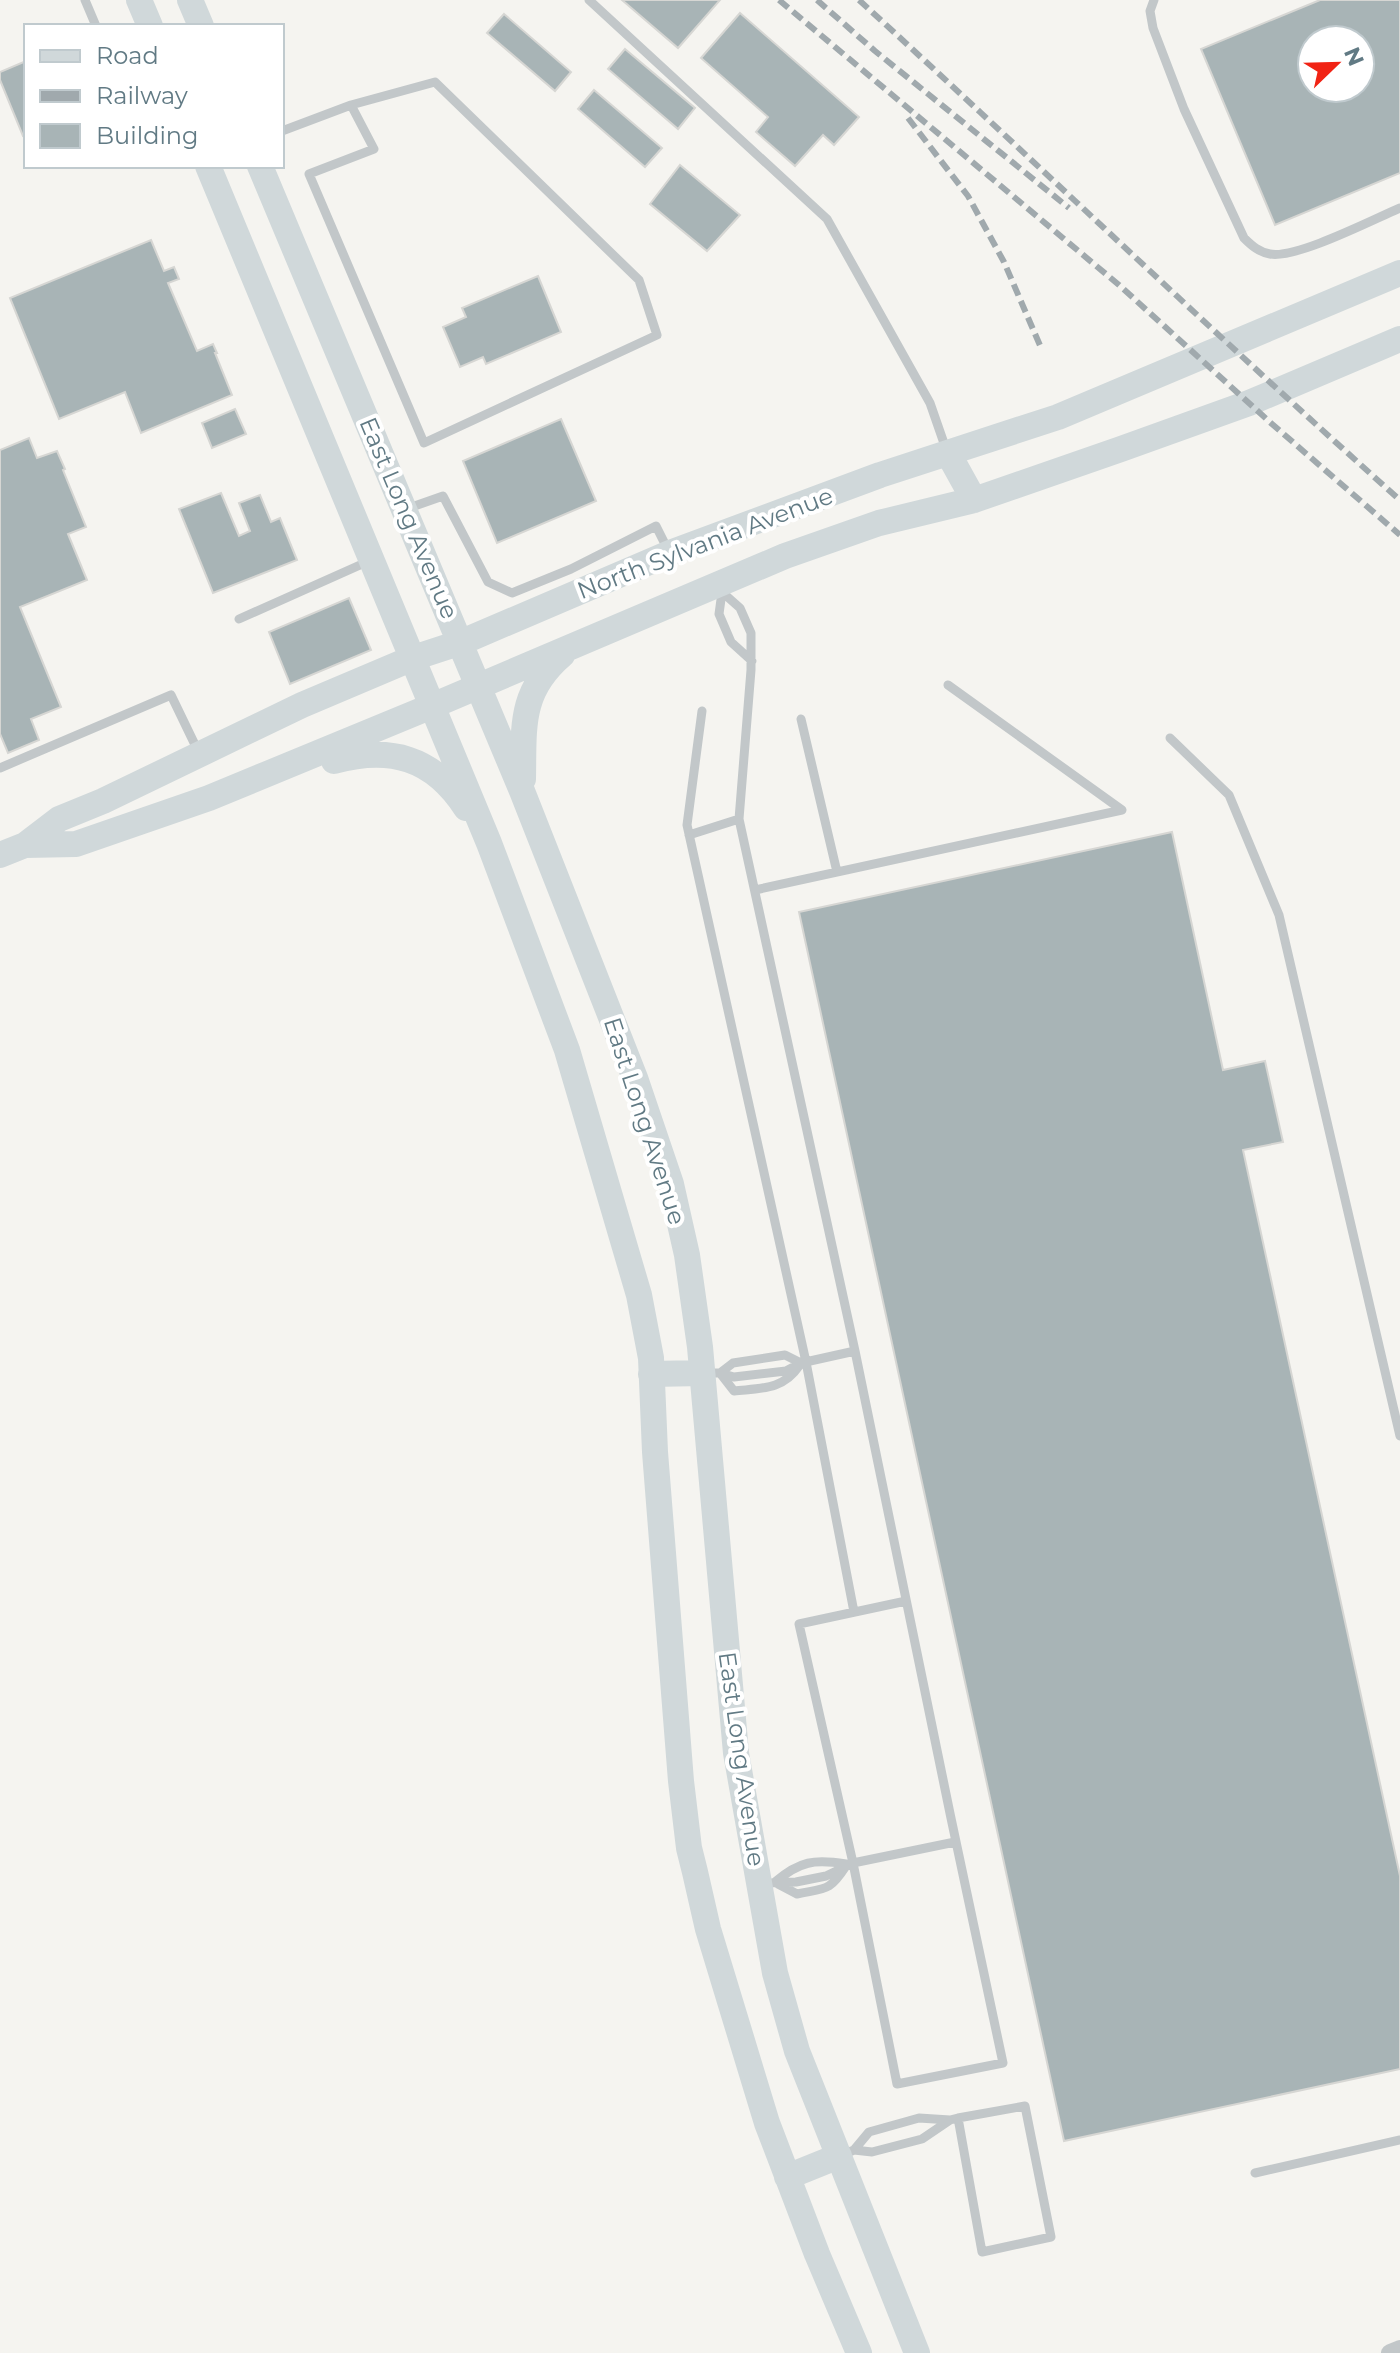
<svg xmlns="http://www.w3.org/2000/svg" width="1400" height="2353" font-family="Montserrat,sans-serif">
<rect width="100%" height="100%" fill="#f5f4f0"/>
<!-- building -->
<path fill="#a8b4b6" stroke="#d6d6d3" stroke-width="2" fill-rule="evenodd" d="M622,0H720L678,48Z
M1320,0H1400V173L1275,225L1201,49ZM1312,40H1360V88H1312Z
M740,13L859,117L834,145L823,135L795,166L756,132L768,117L701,58Z
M504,14L571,72L555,91L487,33Z
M625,49L695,108L678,129L608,69Z
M26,61V135L23,136L0,80V72Z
M594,90L662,148L645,167L578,109Z
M680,165L740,215L707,251L650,204Z
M151,240L164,271L174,267L179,279L168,283L197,351L213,344L217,353H215L232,395L141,433L125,392L59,419L10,298Z
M538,276L561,332L486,364L483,357L460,367L443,327L466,317L462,308Z
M235,409L246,434L212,448L202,423Z
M561,419L596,501L497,543L463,461Z
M29,438L37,458L57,451L65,469L63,470L86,527L68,534L87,580L20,607L61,707L31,719L39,740L8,753L0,734V450Z
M221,493L239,536L250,531L239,503L260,495L271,522L280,518L297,560L213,593L179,509Z
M349,598L371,650L290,684L269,632Z
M1172,832L1223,1070L1265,1061L1283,1142L1243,1150L1400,1876V2069L1064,2141L799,912Z"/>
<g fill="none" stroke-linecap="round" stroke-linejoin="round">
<!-- service -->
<path stroke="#c2c7c9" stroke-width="9" d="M85,0L96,26
M589,0L827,219L930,403L946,449
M1154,0L1150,11L1153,28L1184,109L1244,238C1252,246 1259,252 1270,254C1296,259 1372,220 1400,208
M282,131L351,105L435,82L639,280L657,335L424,443L309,174L374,149L351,105
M406,509L443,496L488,582L512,593L571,569L656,526L668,550
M720,586L722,592L740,608L751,633V670L739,819L855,1351
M722,592L719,614L731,642L752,661
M239,619L369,561
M702,711L687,825L806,1362L854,1612
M801,719L837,872
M1170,738L1229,795L1279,915L1400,1436
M0,768L171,695L198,751
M689,835L739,819
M755,890L1122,810L948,685
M706,1373H720L734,1377L786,1371L801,1363L855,1351C903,1589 952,1826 1003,2063L897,2084L853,1863L799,1624L906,1601
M720,1373L734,1391C761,1388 783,1390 799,1366
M720,1373L733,1363L785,1355L801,1363
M775,1882C800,1861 814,1859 846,1864
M762,1883L796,1882L826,1876L853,1863L955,1842
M778,1884L797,1894C826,1888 829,1892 846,1866
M854,2150L872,2152L922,2139L950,2120
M842,2155L854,2150L869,2132L919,2118L950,2120L958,2118L1025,2106L1051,2237L982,2252L958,2118
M1255,2173L1400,2140"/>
<!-- minor -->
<path stroke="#c2c7c9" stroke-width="18" d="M1390,2353L1400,2349"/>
<!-- secondary -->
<path stroke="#d0d8da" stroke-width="26" d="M139,0L150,26
M190,0L201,26
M208,166L489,843L567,1050L639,1295L651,1358L655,1452L681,1781L689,1848L695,1872L708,1929L767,2123L817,2254L859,2353
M260,166L522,791L635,1078L671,1184L687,1255L700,1347L736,1753L775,1973L797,2051L917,2353
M948,453L974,500
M334,761C390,746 433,757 466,808
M523,779C524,727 519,692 562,655
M25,845L76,844L209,798L432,706L785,556L879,523L974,500L1121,449L1249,403L1400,339
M0,855L25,845L59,819L103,801L302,705L413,658L462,642L670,553L880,475L1058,417L1400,273
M651,1374L702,1373
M787,2177L839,2156"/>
<!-- rail -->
<path stroke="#a0a9ad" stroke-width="6" stroke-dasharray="12 6" stroke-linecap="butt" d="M779,0L1119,285L1272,424L1400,535
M817,0L875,51L1069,208
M859,0C1040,166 1217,337 1400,500
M908,118L968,196L1004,262L1042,350"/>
</g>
<g text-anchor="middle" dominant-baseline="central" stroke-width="8" stroke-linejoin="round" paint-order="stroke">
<!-- street labels -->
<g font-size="24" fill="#617a84" stroke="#fff">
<text transform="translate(409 518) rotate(67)">East Long Avenue</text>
<text transform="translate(705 543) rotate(-21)">North Sylvania Avenue</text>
<text transform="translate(645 1121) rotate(72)">East Long Avenue</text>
<text transform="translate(742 1759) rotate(82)">East Long Avenue</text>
</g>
</g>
<!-- legend -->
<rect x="24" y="24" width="260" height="144" fill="#ffffff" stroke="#c0cace" stroke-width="2"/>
<rect x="40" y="50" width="40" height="12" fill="#d0d8da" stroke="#c0cace" stroke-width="2"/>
<text x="96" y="64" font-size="24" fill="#617a84">Road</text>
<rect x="40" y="90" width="40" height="12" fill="#a0a9ad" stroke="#c0cace" stroke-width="2"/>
<text x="96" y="104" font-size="24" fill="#617a84">Railway</text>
<rect x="40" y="124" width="40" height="24" fill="#a8b4b6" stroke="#c0cace" stroke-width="2"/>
<text x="96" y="144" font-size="24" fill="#617a84">Building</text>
<!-- north arrow -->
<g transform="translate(1336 64) rotate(67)"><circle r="38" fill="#ffffff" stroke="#c0cace" stroke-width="2"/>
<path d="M0-6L14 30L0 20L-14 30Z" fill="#f12314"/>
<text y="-12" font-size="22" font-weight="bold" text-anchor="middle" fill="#617a84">N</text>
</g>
</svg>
